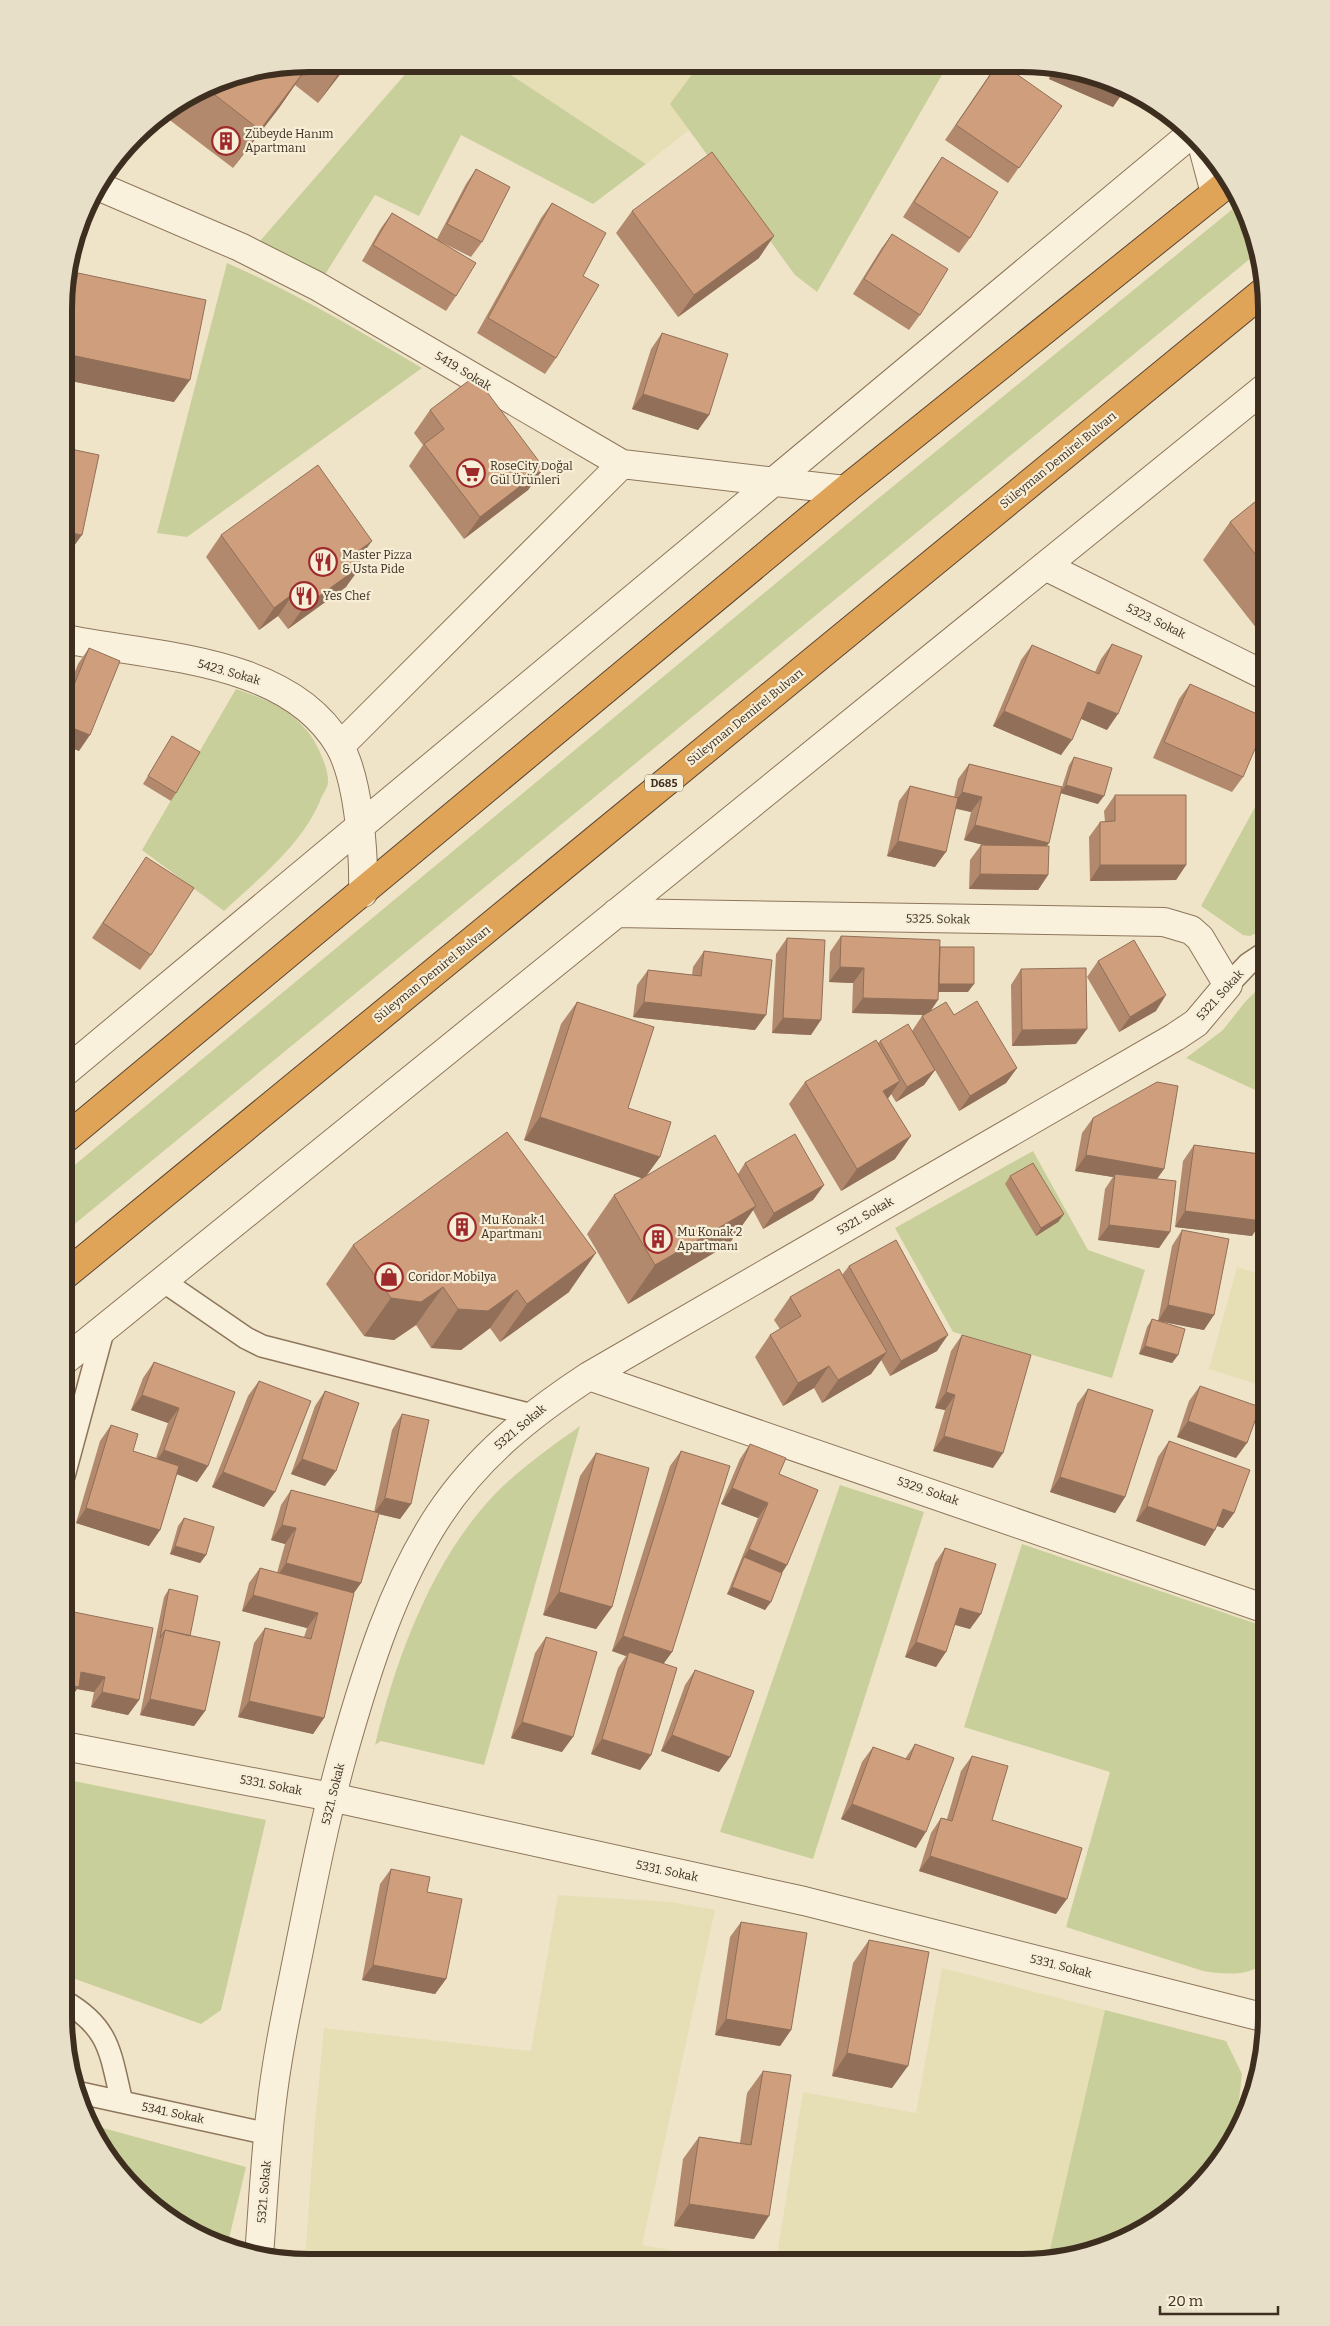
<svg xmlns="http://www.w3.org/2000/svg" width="1330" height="2326" font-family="Bitter,serif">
<rect width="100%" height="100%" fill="#f0e4c8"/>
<!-- farmland -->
<path fill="#e6deb5" d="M496,65L698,66L670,104L689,130L646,164Z
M1237,1267L1266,1276V1387L1209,1369Z
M558,1895L672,1902L715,1910L642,2245L735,2261L305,2260L314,2134L324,2028L531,2051Z
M942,1968L1105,2010L1048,2258L1020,2262H776L803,2092L916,2113Z"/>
<!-- green -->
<path fill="#c9cf9b" d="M414,64L496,65L646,164L593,204L461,135L419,216L375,195L324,276L260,241Z
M698,66L946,68L817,292L795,275L670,104Z
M1240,203L1253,230L1257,253L65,1232V1173L869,506Z
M227,263C296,293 358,330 422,368L187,537L157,533Z
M236,689C271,701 303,715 319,750C323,759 329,773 328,783C327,789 322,795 320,801C301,846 259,878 224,911L142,850Z
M1266,787V929L1250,936L1243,935L1201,906Z
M1266,981V1095L1186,1058L1223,1030L1245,1002Z
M1033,1151L1088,1250L1145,1270L1112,1378L953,1332L895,1228Z
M580,1426L484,1765L381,1741L375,1745C396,1657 434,1554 500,1489C525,1465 552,1446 580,1426Z
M840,1485L924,1512L813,1859L720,1832Z
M1022,1544L1266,1627V1959C1254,1978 1222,1974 1203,1971L1066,1927L1110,1772L964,1727Z
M64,1779L266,1820L221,2010L201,2024L64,1975Z
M1105,2010L1226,2041L1242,2074L1236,2127L1216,2166L1170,2212L1100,2249L1048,2258Z
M92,2125L246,2167L227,2247L215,2243L148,2201L105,2153Z"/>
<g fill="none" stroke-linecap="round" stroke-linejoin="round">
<defs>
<path id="lane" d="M1228,985L1248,964L1266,952
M163,1281L246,1338L262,1346L532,1415
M64,1476L104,1328
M64,2001C111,2028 110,2054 122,2102
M76,2092L269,2134"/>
<path id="street" d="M1203,148L1215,193
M100,187L240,247L317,286L622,464L845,490
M1045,566L1266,676
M65,639C154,657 288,658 339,745C359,779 364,854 363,893
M340,746L622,464
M65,1072L1191,134
M65,1360L1266,387
M589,1376L1266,1609
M64,1746L331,1797L804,1901L1266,2018
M259,2255C263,2207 265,2157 271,2109C277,2054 289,2000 300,1945C313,1880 326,1814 344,1750C367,1669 393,1585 439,1515C478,1456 531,1414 589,1376L1175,1037L1196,1023L1228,985L1200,938L1191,930L1164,922L616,913"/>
<path id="highway" d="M65,1139L845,490L1229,182
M65,1275L1263,292"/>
</defs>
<!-- lane casing -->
<use href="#lane" stroke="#8d765c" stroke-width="24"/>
<!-- street casing -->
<use href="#street" stroke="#8d765c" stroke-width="30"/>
<!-- highway casing -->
<use href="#highway" stroke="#5b4430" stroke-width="30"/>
<!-- lane -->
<use href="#lane" stroke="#faf1dc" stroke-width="21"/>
<!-- street -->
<use href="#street" stroke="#faf1dc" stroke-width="28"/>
<!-- highway -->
<use href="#highway" stroke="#e0a458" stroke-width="28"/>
</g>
<!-- wall -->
<path fill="#b2896c" d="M310,64H348L318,103L295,85L279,108L233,168L163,115L216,82Z
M994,68L1062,106L1008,183L945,140Z
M1053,68H1068L1124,91L1113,107L1049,79Z
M942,157L970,238L959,253L903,217L931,173Z
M476,169L482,242L471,257L441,242L456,296L446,311L362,261L381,228L392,213L437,239L466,184Z
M552,203L583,276L556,358L545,374L477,333L541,218Z
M632,211L759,258L678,317L616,233Z
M892,234L920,315L909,330L853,294L881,249Z
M78,273L174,402L66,380V290Z
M662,333L709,415L698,430L632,409L651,349Z
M430,410L544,468L528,490L464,539L409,466L423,445L414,433Z
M1266,493V621L1257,629L1203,560L1230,522Z
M221,535L358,560L346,587L288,629L278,616L259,630L206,557Z
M1112,644L1107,730L1081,719L1061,755L993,726L1021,660L1032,645L1095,672L1101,659Z
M89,648L79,751L65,745V696L78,664Z
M1190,684L1243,777L1232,792L1153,758L1179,699Z
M172,736L176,793L171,801L143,784Z
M1074,757L1098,804L1061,793L1046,846L1048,875L1038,890L969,889L970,860L981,845H983L964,840L971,812L956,809L935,867L887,856L899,801L910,786L954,797L958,779L969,764L1062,787L1069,765Z
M1115,795L1186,865L1176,880L1090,881L1089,837L1100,822H1105L1104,811Z
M146,857L151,955L140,970L92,938Z
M841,936L940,947L968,992H939L930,1012L954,1015L1017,1068L1006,1083L959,1111L935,1070L924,1085L896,1102L891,1094L888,1098L895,1159L841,1191L789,1104L805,1082L878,1043L880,1041L912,1031L922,1016L925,1015L852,1013L853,983L829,982L830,952Z
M787,938L811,1035L772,1033L776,954Z
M704,951L755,1030L633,1017L637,985L648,970L692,975L693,967Z
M1098,961L1156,1011L1119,1032L1087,977Z
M1021,969L1076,1044L1012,1046L1011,985Z
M577,1002L628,1108L660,1157L646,1176L738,1174L745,1163L824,1185L813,1200L763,1229L753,1210L729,1244L628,1304L587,1234L614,1195L642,1178L524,1140L561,1024Z
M1093,1118L1164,1169L1157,1179L1170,1232L1159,1248L1098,1240L1105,1189L1113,1177L1075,1171L1082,1133Z
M1266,1128V1189L1252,1236L1175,1227L1183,1161L1194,1145L1256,1153Z
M1010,1176L1064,1214L1058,1222L1036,1236L1005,1184Z
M1182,1230L1204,1330L1160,1321L1178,1355L1172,1363L1139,1354L1147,1327L1152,1319L1158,1321L1172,1246Z
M353,1245L569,1292L500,1342L490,1328L461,1350L431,1348L416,1325L394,1340L364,1336L326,1284Z
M849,1266L937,1351L890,1376L881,1360L871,1374L822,1403L814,1388L783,1406L755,1357L770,1335L780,1329L774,1320L790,1297L842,1275Z
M962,1335L993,1468L933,1451L945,1410L935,1408L951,1351Z
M154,1362L208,1466L197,1482L177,1474L160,1530L149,1546L76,1523L100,1441L111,1425L133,1451L156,1458L168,1423L131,1410L143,1378Z
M259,1381L264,1507L212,1487L248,1396Z
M1200,1386L1236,1458L1177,1437L1189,1401Z
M1088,1389L1125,1497L1115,1513L1050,1492L1077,1404Z
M325,1391V1486L291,1474L315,1406Z
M402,1414L411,1504L400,1519L379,1514L361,1583L354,1593L324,1718L313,1734L238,1717L254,1643L265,1628L304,1637L307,1628L242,1611L249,1583L260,1568L277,1573L285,1544L271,1540L281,1505L291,1490L374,1512L392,1430Z
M1169,1441L1234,1513L1223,1528L1217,1526L1205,1546L1136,1521L1158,1457Z
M750,1444L779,1474L782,1573L765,1610L727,1594L758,1518L721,1504L740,1459Z
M681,1451L672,1652L664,1663L651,1755L640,1770L591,1754L618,1668L626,1656L612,1651L670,1466Z
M596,1453L612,1607L596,1629L543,1615L580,1476Z
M184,1518L206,1555L200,1563L170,1554L178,1526Z
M945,1548L970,1629L955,1625L936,1667L905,1657L935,1563Z
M169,1589L190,1636L205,1711L194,1726L140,1715L164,1597Z
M64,1610L139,1700L128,1715L91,1707L94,1692L77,1689L68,1702H64Z
M546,1637L562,1752L511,1738L535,1653Z
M695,1670L719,1772L661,1751L685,1685Z
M915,1744L916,1848L841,1819L862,1762L873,1747L905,1759Z
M972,1756L992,1820L1056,1914L919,1871L931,1833L941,1818L947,1819L961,1771Z
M391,1869L427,1892L446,1979L435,1994L362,1980L380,1884Z
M741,1922L791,2030L780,2046L715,2035L730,1937Z
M869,1940L892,2088L832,2076L853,1963Z
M763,2071L754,2239L674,2226L683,2159L699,2137L740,2143L747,2093Z"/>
<!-- shaded-wall -->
<path fill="#916f58" d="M345,64H348L318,103Z
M1056,68H1068L1078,72L1124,91L1113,107L1049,79Z
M306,69L279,108L233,168L260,130Z
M774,236L759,258L678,317L694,295Z
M66,354L190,380L174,402L66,380Z
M643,394L709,415L698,430L632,409Z
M544,468L528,490L464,539L480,517Z
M66,532L82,535L66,557H65Z
M372,541L356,563L354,554Z
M362,565L346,587L288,629L304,607Z
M294,593L278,616L259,630L274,608Z
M1266,616V621L1257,629Z
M1088,702L1118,714L1107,730L1077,717Z
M1004,711L1072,740L1061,755L993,726Z
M65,725L90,735L79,751L65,745Z
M1066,785L1104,796L1098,804L1060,793Z
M962,792L982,797L971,812L951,807Z
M975,825L1049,843L1038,858L964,840Z
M898,841L946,852L935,867L887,856Z
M1100,865H1186L1176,880L1090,881Z
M980,874L1048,875L1038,890L969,889Z
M840,967L864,968L853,983L829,982Z
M935,984H974L968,992H930Z
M1166,995L1156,1011L1119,1032L1130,1017Z
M863,998L938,1000L928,1015L852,1013Z
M644,1002L766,1015L755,1030L633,1017Z
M783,1018L821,1020L811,1035L772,1033Z
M1087,1029L1076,1044L1012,1046L1022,1030Z
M1017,1068L1006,1083L959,1111L970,1096Z
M935,1070L924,1085L896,1102L907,1087Z
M900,1081L885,1103L883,1091Z
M540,1117L660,1157L644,1179L524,1140Z
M911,1136L895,1159L841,1191L857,1169Z
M1260,1150L1266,1152V1162L1255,1157Z
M1086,1155L1164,1169L1153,1184L1115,1174L1113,1177L1075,1171Z
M824,1185L813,1200L763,1229L774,1213Z
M756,1206L729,1244L628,1304L655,1265Z
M1185,1211L1262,1221L1252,1236L1175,1227Z
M1064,1214L1058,1222L1036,1236L1041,1228Z
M1109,1225L1170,1232L1159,1248L1098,1240Z
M596,1253L569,1292L500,1342L527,1304Z
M443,1287L416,1325L394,1340L364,1336L391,1298Z
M517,1290L490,1328L461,1350L431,1348L458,1309Z
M1168,1305L1214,1315L1204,1330L1158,1321Z
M948,1335L937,1351L890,1376L901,1361Z
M1145,1346L1178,1355L1172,1363L1139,1354Z
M887,1352L871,1374L822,1403L838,1380Z
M829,1366L814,1388L783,1406L798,1383Z
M946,1392L955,1395L945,1410L935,1408Z
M142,1395L179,1408L168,1423L131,1410Z
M1188,1421L1247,1443L1236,1458L1177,1437Z
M944,1436L1003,1453L993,1468L933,1451Z
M164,1450L208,1466L197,1482L153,1465Z
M302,1459L336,1471L325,1486L291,1474Z
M223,1472L275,1492L264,1507L212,1487Z
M1060,1477L1125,1497L1115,1513L1050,1492Z
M732,1488L768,1503L758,1518L721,1504Z
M385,1498L411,1504L400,1519L374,1513Z
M1147,1506L1215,1530L1205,1546L1136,1521Z
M86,1508L160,1530L149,1546L76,1523Z
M1223,1509L1234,1513L1223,1528L1212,1524Z
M282,1525L296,1528L285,1544L271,1540Z
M175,1546L206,1555L200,1563L170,1554Z
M749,1549L787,1565L777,1581L744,1557Z
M286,1563L361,1583L350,1598L276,1578Z
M732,1587L771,1602L765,1610L727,1594Z
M559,1592L612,1607L596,1629L543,1615Z
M253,1595L318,1613L307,1628L242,1611Z
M960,1608L981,1614L970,1629L949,1623Z
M623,1636L672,1652L661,1667L629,1652L626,1656L612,1651Z
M916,1642L946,1652L936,1667L905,1657Z
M81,1672L105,1677L94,1692L77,1689L68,1702H64V1684Z
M102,1692L139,1700L128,1715L91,1707Z
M150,1699L205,1711L194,1726L140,1715Z
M249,1701L324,1718L313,1734L238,1717Z
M522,1722L573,1737L562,1752L511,1738Z
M672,1735L730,1757L719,1772L661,1751Z
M602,1739L651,1755L640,1770L591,1754Z
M852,1804L926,1832L916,1848L841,1819Z
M930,1856L1067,1899L1056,1914L919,1871Z
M373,1965L446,1979L435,1994L362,1980Z
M726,2019L791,2030L780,2046L715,2035Z
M847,2053L908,2066L892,2088L832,2076Z
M689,2204L769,2216L754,2239L674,2226Z"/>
<!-- building -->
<path fill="#cf9f7d" stroke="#916f58" d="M301,66L306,69L260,130L206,88L216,82Z
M995,68H1008L1062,106L1019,168L956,125Z
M1078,72L1125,88L1124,91Z
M712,152L774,236L694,295L632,211Z
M942,157L998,192L970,238L914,202Z
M476,169L510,187L482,242L447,224Z
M552,203L606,233L583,276L599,285L556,358L488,318Z
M392,213L476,263L456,296L373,245Z
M892,234L948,269L920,315L864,279Z
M78,273L206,300L190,380L66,354V332Z
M662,333L728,354L709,415L643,394Z
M475,376L544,468L480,517L424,444L444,429L430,410Z
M66,448L99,455L82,535L66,532Z
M318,465L372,541L354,554L362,565L304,607L294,593L274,608L221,535Z
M1266,493V568L1230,522Z
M1112,644L1142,656L1118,714L1088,702L1072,740L1004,711L1032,645L1099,674Z
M89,648L120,661L90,735L65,725V707Z
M1190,684L1266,718V723L1243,777L1164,742Z
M172,736L200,752L176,793L148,776Z
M65,757L74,761L65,784Z
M1074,757L1112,768L1104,796L1066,785Z
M969,764L1062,787L1049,843L975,825L982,797L962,792Z
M910,786L958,798L946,852L898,841Z
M1115,795H1186V865H1100V822L1115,821Z
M981,845L1049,846L1048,875L980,874Z
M146,857L194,888L151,955L103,923Z
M841,936L940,940L938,1000L863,998L864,968L840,967Z
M787,938L825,940L821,1020L783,1018Z
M1134,940L1166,995L1130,1017L1098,961Z
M940,947H974V984H939Z
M704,951L772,960L766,1015L644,1002L648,970L701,976Z
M1086,968L1087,1029L1022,1030L1021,969Z
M977,1001L1017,1068L970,1096L922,1016L946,1002L954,1015Z
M577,1002L654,1027L628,1108L671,1122L660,1157L540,1117Z
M908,1024L935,1070L907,1087L880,1041Z
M876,1040L900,1081L883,1091L911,1136L857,1169L805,1082Z
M1157,1082L1178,1086L1164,1169L1086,1155L1093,1118Z
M507,1132L596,1253L527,1304L517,1290L488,1311L458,1309L443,1287L421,1302L391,1298L353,1245Z
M795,1134L824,1185L774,1213L745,1163Z
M715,1135L756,1206L655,1265L614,1195Z
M1266,1135V1152L1260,1150Z
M1194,1145L1266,1155V1189L1262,1221L1185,1211Z
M1033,1163L1064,1214L1041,1228L1010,1176Z
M1115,1174L1176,1181L1170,1232L1109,1225Z
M1182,1230L1229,1239L1214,1315L1168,1305Z
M896,1240L948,1335L901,1361L849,1266Z
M839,1269L887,1352L838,1380L829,1366L798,1383L770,1335L801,1316L790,1297Z
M1152,1319L1185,1329L1178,1355L1145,1346Z
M962,1335L1031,1355L1003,1453L944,1436L955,1395L946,1392Z
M154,1362L235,1392L208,1466L164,1450L179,1408L142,1395Z
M259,1381L311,1401L275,1492L223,1472Z
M1200,1386L1260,1407L1247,1443L1188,1421Z
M1088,1389L1153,1410L1125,1497L1060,1477Z
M325,1391L359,1403L336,1471L302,1459Z
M402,1414L429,1420L411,1504L385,1498Z
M111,1425L138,1434L133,1451L179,1466L160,1530L86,1508Z
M1169,1441L1250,1470L1234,1513L1223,1509L1215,1530L1147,1506Z
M750,1444L786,1458L779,1474L818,1490L787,1565L749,1549L768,1503L732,1488Z
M681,1451L730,1466L672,1652L623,1636Z
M596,1453L649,1468L612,1607L559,1592Z
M291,1490L379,1513L361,1583L286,1563L296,1528L282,1525Z
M184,1518L214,1527L206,1555L175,1546Z
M945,1548L996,1564L981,1614L960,1608L946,1652L916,1642Z
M744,1557L782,1573L771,1602L732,1587Z
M260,1568L354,1593L324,1718L249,1701L265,1628L311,1639L318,1613L253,1595Z
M169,1589L198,1596L190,1636L165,1630L160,1638Z
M64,1610L153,1628L139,1700L102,1692L105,1677L81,1672L79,1687L64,1684Z
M165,1630L220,1642L205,1711L150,1699Z
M546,1637L597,1652L573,1737L522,1722Z
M629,1652L677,1668L651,1755L602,1739Z
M695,1670L754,1691L730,1757L672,1735Z
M915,1744L954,1758L926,1832L852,1804L873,1747L909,1760Z
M972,1756L1008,1766L992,1820L1082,1848L1067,1899L930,1856L941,1818L952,1821Z
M391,1869L430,1877L427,1892L462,1899L446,1979L373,1965Z
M741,1922L807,1933L791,2030L726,2019Z
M869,1940L929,1952L908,2066L847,2053Z
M763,2071L791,2075L769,2216L689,2204L699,2137L751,2145Z"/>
<!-- icons -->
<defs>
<symbol id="building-ring" viewBox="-11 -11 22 22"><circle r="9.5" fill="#f7eed8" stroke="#9e2a2b" stroke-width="1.5"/><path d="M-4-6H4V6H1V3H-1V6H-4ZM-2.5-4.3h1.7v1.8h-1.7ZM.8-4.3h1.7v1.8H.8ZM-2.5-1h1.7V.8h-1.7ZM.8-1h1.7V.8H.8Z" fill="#9e2a2b"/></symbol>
<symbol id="supermarket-ring" viewBox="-11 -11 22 22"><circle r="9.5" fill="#f7eed8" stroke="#9e2a2b" stroke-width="1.5"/><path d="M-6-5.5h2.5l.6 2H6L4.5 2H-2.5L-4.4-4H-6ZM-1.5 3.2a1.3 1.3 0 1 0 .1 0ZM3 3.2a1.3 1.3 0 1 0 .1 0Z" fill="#9e2a2b"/></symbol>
<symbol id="restaurant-ring" viewBox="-11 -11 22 22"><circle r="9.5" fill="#f7eed8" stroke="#9e2a2b" stroke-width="1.5"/><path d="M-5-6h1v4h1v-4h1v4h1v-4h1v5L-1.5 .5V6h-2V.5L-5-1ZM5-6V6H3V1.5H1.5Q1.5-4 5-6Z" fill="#9e2a2b"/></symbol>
<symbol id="shop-ring" viewBox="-11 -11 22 22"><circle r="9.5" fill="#f7eed8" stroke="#9e2a2b" stroke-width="1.5"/><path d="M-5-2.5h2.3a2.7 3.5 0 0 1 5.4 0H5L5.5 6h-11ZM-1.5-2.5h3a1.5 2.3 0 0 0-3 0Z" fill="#9e2a2b"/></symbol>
</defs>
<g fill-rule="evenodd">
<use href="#building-ring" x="210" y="125" width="32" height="32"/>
<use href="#supermarket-ring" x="455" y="457" width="32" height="32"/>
<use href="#restaurant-ring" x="307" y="546" width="32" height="32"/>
<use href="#restaurant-ring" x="288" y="580" width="32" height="32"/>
<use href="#building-ring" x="446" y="1211" width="32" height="32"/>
<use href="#building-ring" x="642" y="1223" width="32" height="32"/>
<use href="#shop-ring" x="373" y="1261" width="32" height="32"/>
</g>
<g text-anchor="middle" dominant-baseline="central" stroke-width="4.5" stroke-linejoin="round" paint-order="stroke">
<!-- shield labels -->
<rect fill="#f7eed8" stroke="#756857" stroke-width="1" x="645" y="774.5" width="38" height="17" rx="4"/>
<g font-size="11" font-weight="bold" fill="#3d2e20">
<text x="664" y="783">D685</text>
</g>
<!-- poi labels -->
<g font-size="12" fill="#3d2e20" stroke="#f7eed8" text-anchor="start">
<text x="245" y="134">Zübeyde Hanım<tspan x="245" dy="14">Apartmanı</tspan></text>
<text x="490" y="466">RoseCity Doğal<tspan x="490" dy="14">Gül Ürünleri</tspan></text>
<text x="342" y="555">Master Pizza<tspan x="342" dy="14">&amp; Usta Pide</tspan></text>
<text x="323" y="596">Yes Chef</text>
<text x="481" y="1220">Mu Konak 1<tspan x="481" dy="14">Apartmanı</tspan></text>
<text x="677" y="1232">Mu Konak 2<tspan x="677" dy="14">Apartmanı</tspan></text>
<text x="408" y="1277">Coridor Mobilya</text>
</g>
<!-- street labels -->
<g font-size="12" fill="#3d2e20" stroke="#f7eed8">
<text transform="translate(463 371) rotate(31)">5419. Sokak</text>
<text transform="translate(1058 460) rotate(-39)">Süleyman Demirel Bulvarı</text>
<text transform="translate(1156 621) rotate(26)">5323. Sokak</text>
<text transform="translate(229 672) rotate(16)">5423. Sokak</text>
<text transform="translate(745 717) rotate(-39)">Süleyman Demirel Bulvarı</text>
<text transform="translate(938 919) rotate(1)">5325. Sokak</text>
<text transform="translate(432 974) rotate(-39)">Süleyman Demirel Bulvarı</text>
<text transform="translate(1220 995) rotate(-48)">5321. Sokak</text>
<text transform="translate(865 1216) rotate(-30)">5321. Sokak</text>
<text transform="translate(520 1427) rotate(-40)">5321. Sokak</text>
<text transform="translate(928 1491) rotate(19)">5329. Sokak</text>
<text transform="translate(271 1785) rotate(11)">5331. Sokak</text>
<text transform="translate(333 1794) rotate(-76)">5321. Sokak</text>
<text transform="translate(667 1871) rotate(12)">5331. Sokak</text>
<text transform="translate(1061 1966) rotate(14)">5331. Sokak</text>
<text transform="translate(173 2113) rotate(12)">5341. Sokak</text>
<text transform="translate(264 2192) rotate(-85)">5321. Sokak</text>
</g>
</g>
<!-- crop -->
<path d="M0 0H1330V2326H0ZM309 72H1021A237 237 0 0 1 1258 309V2017A237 237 0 0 1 1021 2254H309A237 237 0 0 1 72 2017V309A237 237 0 0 1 309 72Z" fill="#e8dfc9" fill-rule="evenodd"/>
<path fill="none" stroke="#3d2e20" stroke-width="6" d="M309 72H1021A237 237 0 0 1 1258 309V2017A237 237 0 0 1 1021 2254H309A237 237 0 0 1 72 2017V309A237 237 0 0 1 309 72Z"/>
<!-- scale -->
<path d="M1160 2306v8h118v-8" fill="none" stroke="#3d2e20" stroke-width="2.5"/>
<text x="1168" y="2306" font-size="15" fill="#3d2e20" stroke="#f7eed8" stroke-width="4" paint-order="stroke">20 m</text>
</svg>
